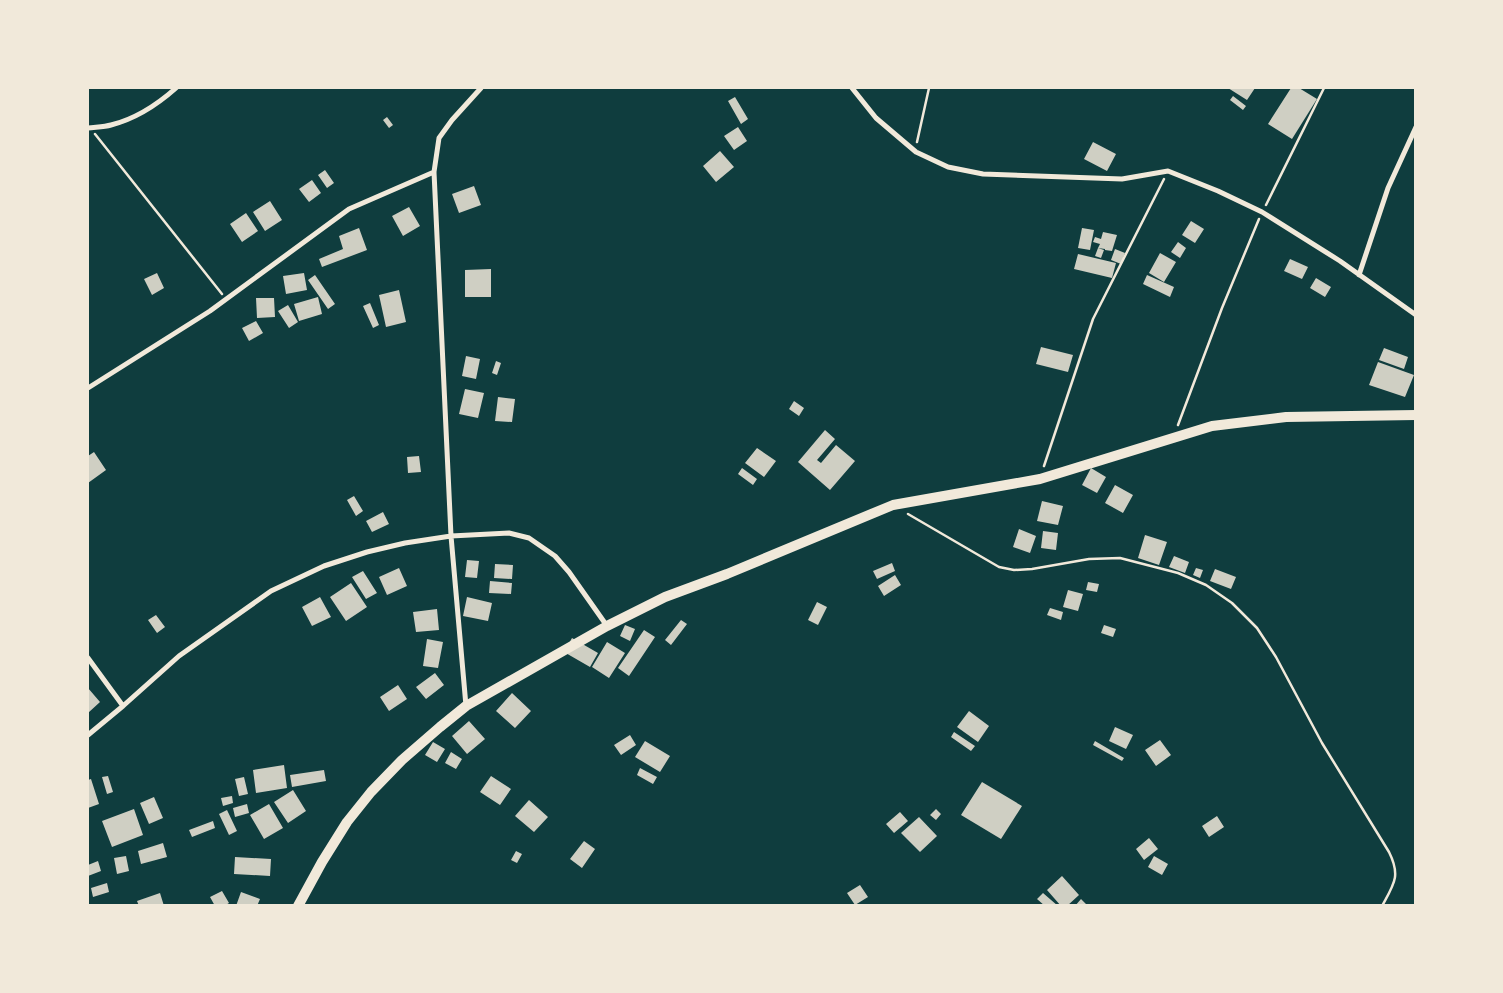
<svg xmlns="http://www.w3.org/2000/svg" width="1503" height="993" font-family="'IBM Plex Sans',sans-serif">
<rect width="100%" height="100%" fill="#0f3d3e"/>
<!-- building -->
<path fill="#cfcfc3" d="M1228,88H1255L1247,100Z
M1291,88H1299L1317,99L1292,139L1268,124Z
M1233,96L1246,106L1243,110L1230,100Z
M735,97L748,119L741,124L728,101Z
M387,117L393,125L389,128L383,120Z
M738,127L747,141L734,150L724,136Z
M1093,142L1116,154L1107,171L1084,159Z
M720,151L734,167L716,182L703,166Z
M325,170L334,183L327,188L318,175Z
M312,180L321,193L309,202L299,189Z
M474,186L481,205L459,213L452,194Z
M270,201L282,220L265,231L253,212Z
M409,207L420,226L403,236L392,216Z
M246,213L258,231L242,242L230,224Z
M1191,221L1204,229L1195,243L1182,235Z
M359,228L367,250L322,267L319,259L343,249L339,236Z
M1082,228L1094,230L1090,250L1078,248Z
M1103,232L1117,235L1112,251L1105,250V247V249L1098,248L1100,244L1093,242L1095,237L1101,239Z
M1178,242L1186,248L1180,258L1171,252Z
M1098,248L1104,250L1101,258L1095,256Z
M1115,249L1125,253L1121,264L1111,260Z
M1160,253L1176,262L1164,282L1149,273Z
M1078,254L1116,263L1112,278L1074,269Z
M1290,259L1308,267L1302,279L1284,271Z
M491,269V297H465V270Z
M157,273L164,288L152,295L144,279Z
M304,273L307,290L286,294L283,276Z
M315,275L335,304L328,309L308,280Z
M1147,275L1174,287L1170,297L1143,284Z
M1316,278L1331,287L1325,297L1310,288Z
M399,290L406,322L386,327L379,295Z
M318,297L322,314L299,321L294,304Z
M256,298H274L275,317L257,318Z
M370,303L379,325L373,328L363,306Z
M288,305L298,322L289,328L278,311Z
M256,321L263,333L249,341L242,328Z
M1041,347L1073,355L1068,372L1036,364Z
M1384,348L1408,357L1404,369L1379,360Z
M466,356L480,359L476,379L462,376Z
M496,361L501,363L497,375L492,373Z
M1378,362L1414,375L1405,397L1369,385Z
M465,389L484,393L478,418L459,414Z
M498,397L515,399L512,422L495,421Z
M794,401L804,408L799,416L789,409Z
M825,430L835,439L817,460L821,463L836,445L855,461L830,490L798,462Z
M757,448L776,461L764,477L745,463Z
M94,452L106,470L88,483V456Z
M419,456L421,472L408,473L407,457Z
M742,468L757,479L753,485L738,474Z
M1091,468L1106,477L1097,493L1082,485Z
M1115,485L1133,495L1123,513L1105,503Z
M354,496L363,511L356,516L347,500Z
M1042,501L1063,506L1058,525L1037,521Z
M383,512L389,524L372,532L366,521Z
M1019,529L1036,536L1030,553L1013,547Z
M1043,531L1058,533L1056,550L1041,548Z
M1145,535L1167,542L1159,565L1138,558Z
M1174,556L1189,562L1185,573L1169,567Z
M467,560L479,561L477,578L465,577Z
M892,563L895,571L877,579L873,571Z
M495,564L513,565L512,579L494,578Z
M399,568L407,586L387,595L379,577Z
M1196,568L1203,570L1200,578L1193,575Z
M1215,569L1236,577L1231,589L1210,581Z
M363,571L377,593L366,599L352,577Z
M895,575L901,585L884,596L878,586Z
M490,581L512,583L511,594L489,593Z
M1088,582L1099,584L1097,592L1086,590Z
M351,583L367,607L346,621L330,597Z
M1068,590L1083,594L1078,611L1063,607Z
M320,597L331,617L312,626L302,607Z
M467,597L492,603L488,621L463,616Z
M817,602L827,607L818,625L808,620Z
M1050,608L1063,612L1061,620L1047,615Z
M437,609L439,630L416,632L413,612Z
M156,615L165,627L157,633L148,620Z
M681,620L687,624L671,645L665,640Z
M625,625L635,629L630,641L620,636Z
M1104,625L1116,629L1113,637L1101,633Z
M644,630L655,637L629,676L618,668Z
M572,638L598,653L590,667L564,652Z
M427,639L443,642L438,668L423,666Z
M607,642L625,653L609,678L592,667Z
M435,673L444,685L426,699L416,687Z
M398,685L407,699L389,711L380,697Z
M88,688L100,702L88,713Z
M512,693L531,711L515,728L496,711Z
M969,711L989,726L978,742L957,727Z
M469,721L485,739L467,754L452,736Z
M1115,727L1133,735L1126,749L1109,741Z
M954,732L975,746L971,751L951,737Z
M630,735L636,745L621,755L614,745Z
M1160,740L1171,755L1156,766L1145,750Z
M645,741L670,756L660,772L635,757Z
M1095,741L1124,758L1122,761L1093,745Z
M433,742L445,749L437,762L425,755Z
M451,752L462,759L456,769L445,763Z
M284,765L287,788L256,793L253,770Z
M640,768L657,777L653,784L637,775Z
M324,770L326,781L292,787L290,775Z
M108,776L113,792L107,794L102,777Z
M491,776L511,789L500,805L480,792Z
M244,777L248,794L239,796L235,779Z
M91,779L99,804L88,808V780Z
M982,782L1022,806L1001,839L961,815Z
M293,790L306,811L288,823L274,802Z
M232,796L233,803L223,806L221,798Z
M154,797L163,818L149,824L140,803Z
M529,800L548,817L534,832L515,816Z
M247,804L249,813L235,817L233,808Z
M269,804L283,828L264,839L250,815Z
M134,809L143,835L112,847L102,821Z
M936,809L941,814L936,820L930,815Z
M227,810L237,831L229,835L219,814Z
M900,812L908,821L894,833L886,824Z
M1217,816L1224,827L1209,837L1202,826Z
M919,817L937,836L920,852L901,833Z
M213,821L215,828L192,837L189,830Z
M1149,838L1158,849L1144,860L1136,849Z
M584,841L595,849L582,868L570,859Z
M163,843L167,857L141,864L138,851Z
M516,851L522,854L517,863L511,860Z
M126,856L129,871L117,874L114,858Z
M1154,856L1168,864L1162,875L1148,867Z
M235,857L271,859L270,876L234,874Z
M98,861L101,871L88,876V865Z
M1062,876L1079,895L1067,906H1061L1047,890Z
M107,883L109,892L93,897L91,888Z
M860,885L868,897L855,905L847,893Z
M222,891L229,903L224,906H215L210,897Z
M241,892L260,899L257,906H236Z
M160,893L164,906H139L137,901Z
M1043,893L1058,906H1045L1037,899Z
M1081,899L1088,906H1075Z"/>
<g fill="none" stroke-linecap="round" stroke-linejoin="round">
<!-- path -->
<path stroke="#f1e9da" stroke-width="2.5" d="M95,134L222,294
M917,142L929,88
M1266,205L1324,88
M1178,425L1222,308L1259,219
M1044,466L1093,319L1164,179
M908,514L999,567L1014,570L1032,569L1089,559L1120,558L1178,573L1206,585L1232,603L1257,628L1276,657L1322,743L1389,852C1401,876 1394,884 1382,906"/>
<!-- minor -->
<path stroke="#f1e9da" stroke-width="5" d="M852,88L876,118L916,152L948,167L983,174L1122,179L1168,171L1218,191L1262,212L1340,261L1416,315
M88,128C95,127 104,127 111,125C135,119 158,104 176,88
M1359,275L1388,188L1416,127
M88,388L210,311L349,209L434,172
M88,658L123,706
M466,706L451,536L434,172L439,138L452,120L481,88
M88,735L123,706L179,656L271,591L324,566L367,552L405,543L451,536L509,533L529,538L555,556L569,572L607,626"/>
<!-- secondary -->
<path stroke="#f1e9da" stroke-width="10" d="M298,906L322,862L347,822L371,792L402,760L440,727L466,706L607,626L665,597L727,574L893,505L1040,479L1212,426L1286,417L1416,415"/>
</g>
<!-- border -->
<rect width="1503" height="993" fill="none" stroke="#f1e9da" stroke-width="178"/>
</svg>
